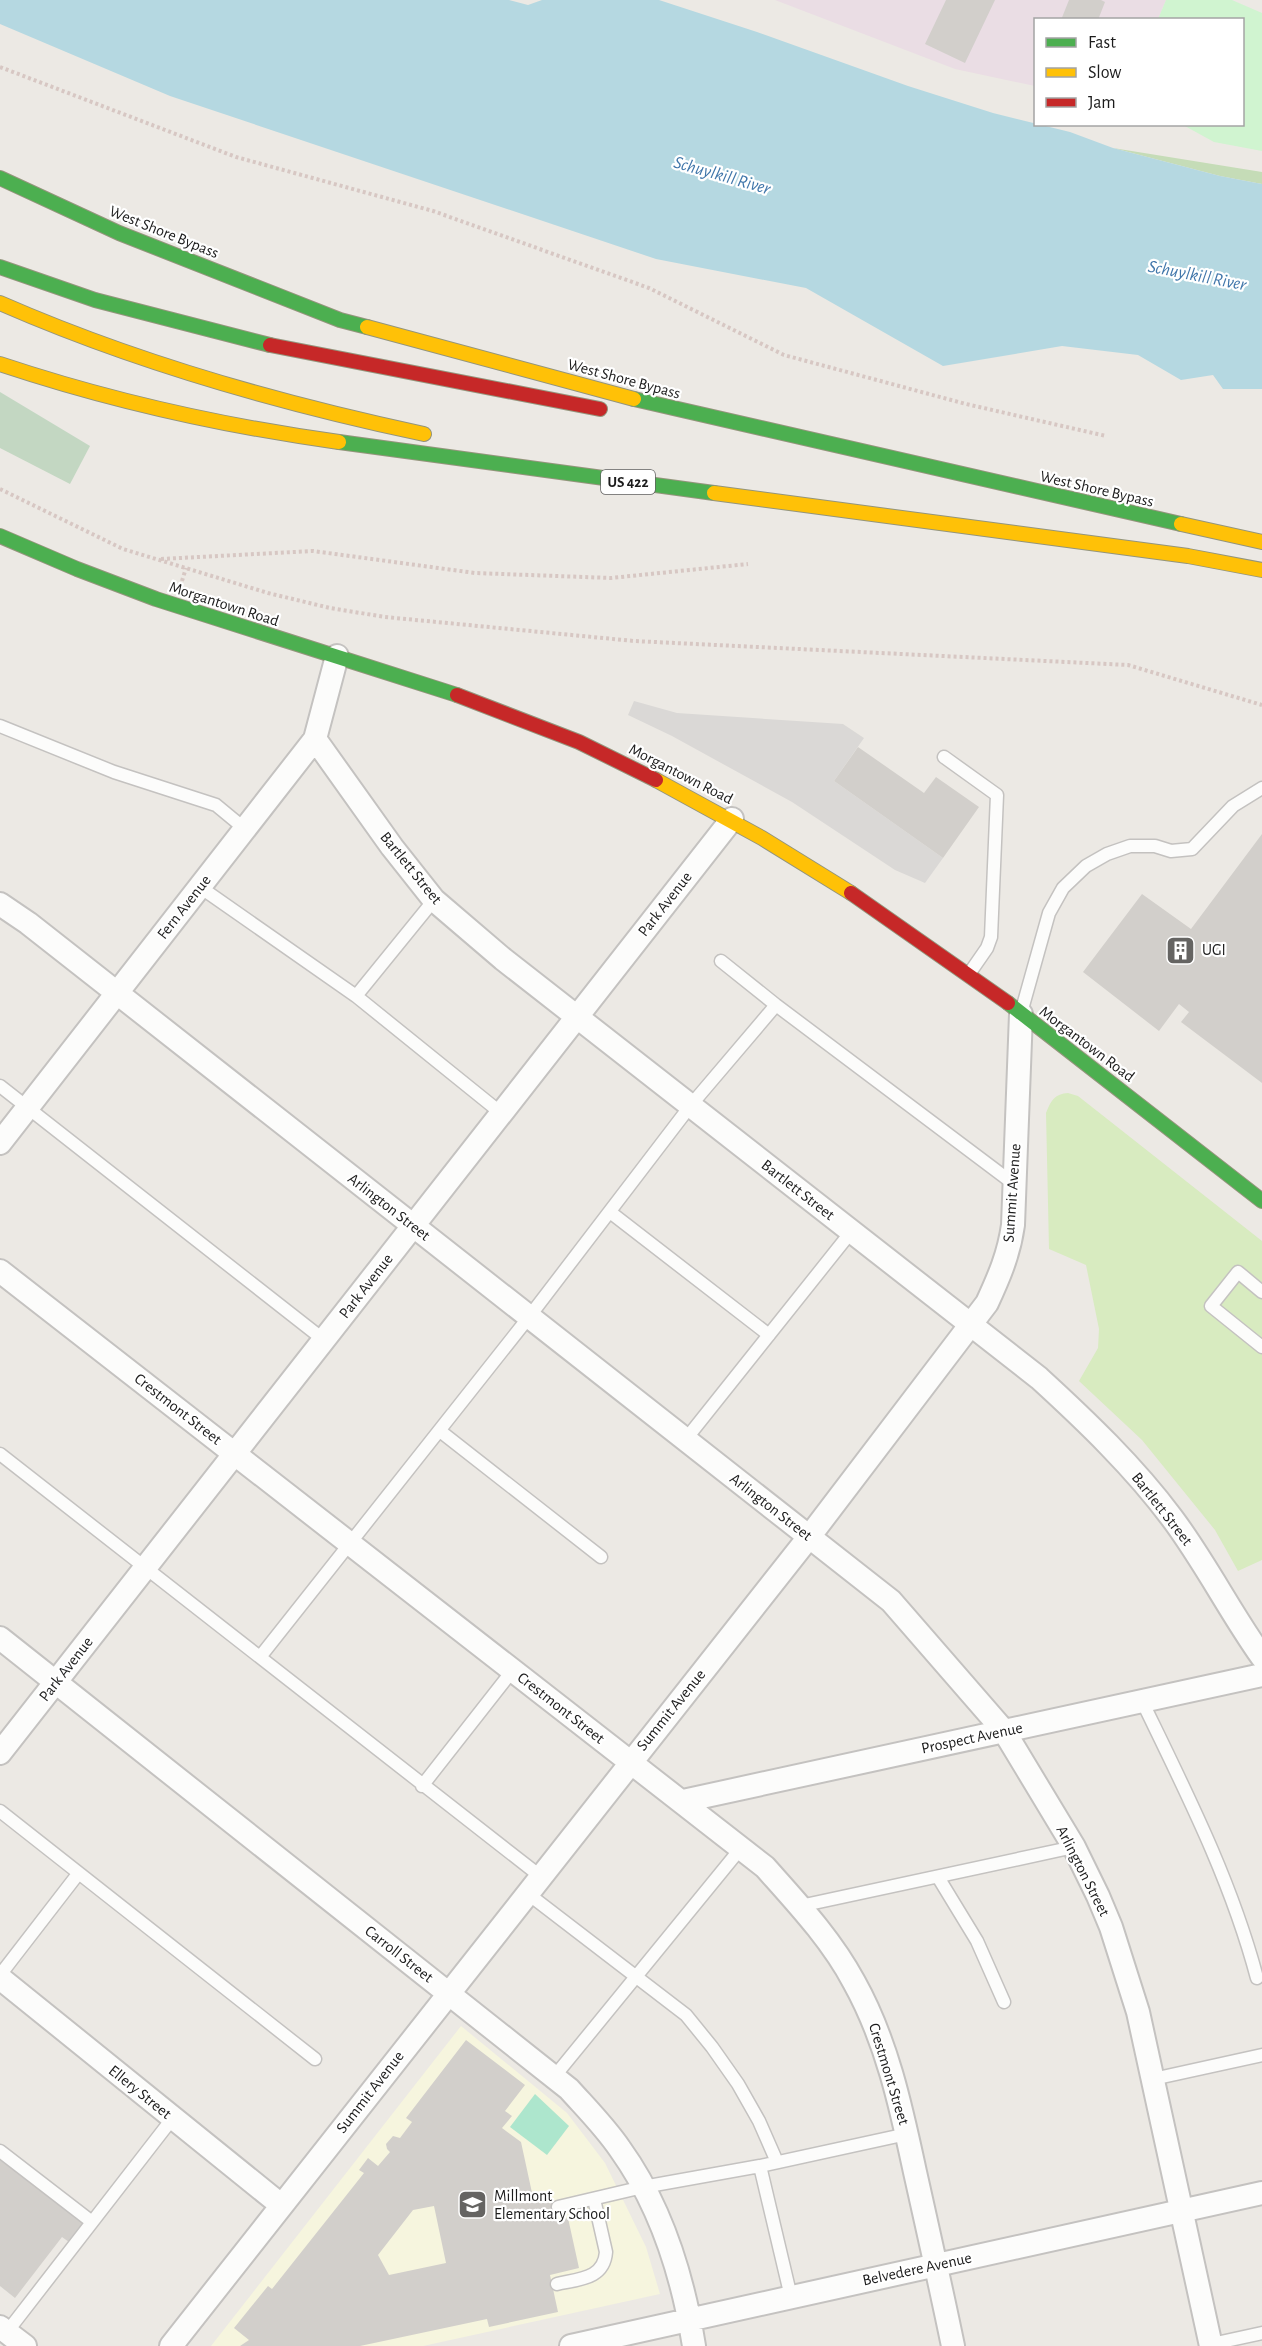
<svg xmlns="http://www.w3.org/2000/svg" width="1262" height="2346" font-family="'Alegreya Sans',sans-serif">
<rect width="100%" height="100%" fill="#ece9e4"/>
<!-- industrial -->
<path fill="#eadde4" d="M775,0H1166L1158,19L1036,20L1035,86L955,69Z"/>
<!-- education -->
<path fill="#f6f5de" d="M461,2026L567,2113L605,2163L646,2247L660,2294L423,2346H211Z"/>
<!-- grass -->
<path fill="#d8ebc0" d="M1068,1093L1078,1096L1262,1241V1560L1238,1571L1215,1530L1142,1440L1079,1381L1098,1348L1099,1329L1086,1265L1049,1249L1046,1113C1051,1100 1055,1094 1068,1093Z"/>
<!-- forest -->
<path fill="#c5dcb7" d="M1113,148L1262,172V184L1220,176Z"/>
<!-- cemetery -->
<path fill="#c3d7c2" d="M0,392L90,446L70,484L0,448Z"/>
<!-- park -->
<path fill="#d0f4d0" d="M1166,0H1232L1262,13V151L1214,142L1183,125L1242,124V20L1158,19Z"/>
<!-- pitch -->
<path fill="#ade6cd" d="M535,2094L569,2126L547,2155L510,2127Z"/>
<!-- parking -->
<path fill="#dad8d6" d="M634,701L677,713L843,724L864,738L834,781L943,858L925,883L895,870L792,802L672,736L628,715Z"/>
<!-- water -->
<path fill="#b5d8e1" d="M0,0H509L528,5L542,0H659L757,32L908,86L993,113L1070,132L1113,148L1220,176L1262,184V389H1223L1213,375L1181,380L1138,355L1062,346L943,366L806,288L656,259L170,96L0,24Z"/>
<!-- building -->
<path fill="#d2cfcb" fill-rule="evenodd" d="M946,0H995L965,63L925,44Z
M1069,0H1101L1105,2L1098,20H1061Z
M858,747L924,793L936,777L979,807L943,858L834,781Z
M1262,834V1083L1181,1022L1189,1012L1179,1004L1159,1031L1083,972L1142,894L1191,929Z
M466,2040L525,2085L505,2111L512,2116L502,2128L521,2142L534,2202L551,2198L556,2221L568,2218L579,2268L550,2275L558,2312L489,2327L487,2319L360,2346H240L249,2340L234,2328L268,2286L272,2289L364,2173L359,2170L368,2158L378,2166L390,2152L387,2149L386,2144L393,2136L400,2138L412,2122L406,2118ZM434,2206L446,2263L389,2275L378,2255L413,2210Z
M0,2160L19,2174L21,2172L85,2222L69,2242L62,2237L15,2298L0,2286Z"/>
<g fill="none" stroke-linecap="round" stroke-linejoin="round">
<defs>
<path id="lane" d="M0,726L114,772L216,805L245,829
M944,757L997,795L991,937L987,948L969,974
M200,887L356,996L501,1113
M721,961L776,1005L1014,1184
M356,996L434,900
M1021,1013L1049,913L1063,888L1086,866L1107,854L1130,846H1155L1171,851L1192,849L1233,806L1262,788
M0,1086L324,1340
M610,1212L769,1335
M1262,1292L1238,1272L1211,1306L1262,1347
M440,1431L601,1557
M686,1439L851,1232
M0,1454L540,1876
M260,1657L529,1317L691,1105L776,1005
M1142,1701C1186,1792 1231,1880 1257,1978
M422,1786L513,1670
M0,1811L315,2059
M938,1877L977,1941L1004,2002
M527,1893L686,2015L712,2047L738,2084L759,2121L777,2162
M800,1906L1074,1847
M0,1975L78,1874
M554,2077L741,1848
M1153,2079L1262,2055
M0,2151L92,2222
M760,2166L791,2297
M558,2207L643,2187L760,2166L907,2134
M557,2284C579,2279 604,2279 606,2252L594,2199
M7,2332L172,2119
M1207,2345L1262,2333"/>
<path id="street" d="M315,739L392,847L434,900L503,959L1039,1378C1086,1421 1134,1467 1172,1518C1205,1562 1230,1612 1262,1657
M0,904L28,923L891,1601L1004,1731L1074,1847L1098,1896L1111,1927L1138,2012L1211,2346
M0,1143L315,739L337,656
M0,1271L765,1867C797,1903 831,1939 854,1982C887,2041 901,2107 915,2172C928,2230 941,2288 953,2346
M0,1638L569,2089C586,2108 605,2127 620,2149C661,2206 683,2277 694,2346
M0,1753L732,819
M683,1801L1262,1675
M0,1978L281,2205
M0,2327L25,2346
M171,2346L809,1537L987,1303C999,1277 1009,1254 1013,1225L1021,1014
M571,2346L1262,2193"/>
<path id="fast" d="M0,178L119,233L340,320L367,327
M0,267L95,300L270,345
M634,399L1181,524
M339,442L714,493
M0,536L77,569L156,599L457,695
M1008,1003L1262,1201"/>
<path id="slow" d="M0,303C137,363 278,403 424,434
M367,327L634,399
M0,364C111,401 223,426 339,442
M714,493L1188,556L1262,570
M1181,524L1262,542
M656,780L762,838L851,893"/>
<path id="jam" d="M270,345L600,409
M457,695L579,742L656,780
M851,893L1008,1003"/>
</defs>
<!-- lane casing -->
<use href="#lane" stroke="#c4c2c0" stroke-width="15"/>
<!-- street casing -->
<use href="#street" stroke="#c4c2c0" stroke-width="26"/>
<!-- fast casing -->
<use href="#fast" stroke="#94957c" stroke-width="16"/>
<!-- slow casing -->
<use href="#slow" stroke="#94957c" stroke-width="16"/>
<!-- jam casing -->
<use href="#jam" stroke="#94957c" stroke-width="16"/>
<!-- path -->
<path stroke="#d7c7c3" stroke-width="4" stroke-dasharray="3 3" stroke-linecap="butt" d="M0,67L236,157L433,211L649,288L784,355L966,404L1106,436
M0,489L123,549L268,593L330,608L385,617L634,641L1128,665L1262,705
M161,559L313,551L475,573L611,578L748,564
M182,581L186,568"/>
<!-- lane -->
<use href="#lane" stroke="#fcfcfb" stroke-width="12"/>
<!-- street -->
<use href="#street" stroke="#fcfcfb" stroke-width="22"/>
<!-- fast -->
<use href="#fast" stroke="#4caf50" stroke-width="14"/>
<!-- slow -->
<use href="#slow" stroke="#ffc107" stroke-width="14"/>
<!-- jam -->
<use href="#jam" stroke="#c62828" stroke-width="14"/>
</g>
<!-- icons -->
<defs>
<symbol id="building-square" viewBox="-11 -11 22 22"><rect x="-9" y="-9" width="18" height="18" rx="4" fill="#656462" stroke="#fff"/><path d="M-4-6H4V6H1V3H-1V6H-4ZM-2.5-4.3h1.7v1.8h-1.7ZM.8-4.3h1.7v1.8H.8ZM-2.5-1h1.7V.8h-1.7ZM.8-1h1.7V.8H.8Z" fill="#fff"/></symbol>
<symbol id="school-square" viewBox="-11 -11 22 22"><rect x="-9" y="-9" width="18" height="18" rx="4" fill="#656462" stroke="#fff"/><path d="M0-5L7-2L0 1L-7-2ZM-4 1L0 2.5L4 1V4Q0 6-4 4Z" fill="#fff"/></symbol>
</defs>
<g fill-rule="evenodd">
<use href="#building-square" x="1164" y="934" width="33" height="33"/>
<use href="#school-square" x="456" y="2188" width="33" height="33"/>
</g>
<g text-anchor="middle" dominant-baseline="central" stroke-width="4.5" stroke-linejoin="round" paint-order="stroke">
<!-- shield labels -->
<rect fill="#fff" stroke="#606060" stroke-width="1.5" x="601" y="470" width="54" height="24" rx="4.5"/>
<g font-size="15" font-weight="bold" fill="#1c1c1c">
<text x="628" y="482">US 422</text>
</g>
<!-- street labels -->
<g font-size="16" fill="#1c1c1c" stroke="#fff">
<text transform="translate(164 232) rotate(22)">West Shore Bypass</text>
<text transform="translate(624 379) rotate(15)">West Shore Bypass</text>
<text transform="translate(1097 489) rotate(13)">West Shore Bypass</text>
<text transform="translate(224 604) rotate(18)">Morgantown Road</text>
<text transform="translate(681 774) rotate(27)">Morgantown Road</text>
<text transform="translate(411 868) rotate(51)">Bartlett Street</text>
<text transform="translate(665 904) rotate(-52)">Park Avenue</text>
<text transform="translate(184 907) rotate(-52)">Fern Avenue</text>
<text transform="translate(1087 1044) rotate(37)">Morgantown Road</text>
<text transform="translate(798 1190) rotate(38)">Bartlett Street</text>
<text transform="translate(1012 1193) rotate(-86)">Summit Avenue</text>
<text transform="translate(389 1207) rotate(38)">Arlington Street</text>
<text transform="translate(366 1286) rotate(-52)">Park Avenue</text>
<text transform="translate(178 1409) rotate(38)">Crestmont Street</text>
<text transform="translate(771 1507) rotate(38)">Arlington Street</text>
<text transform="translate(1162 1509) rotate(52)">Bartlett Street</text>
<text transform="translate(66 1669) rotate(-52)">Park Avenue</text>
<text transform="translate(561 1708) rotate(38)">Crestmont Street</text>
<text transform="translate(671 1710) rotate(-51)">Summit Avenue</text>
<text transform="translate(972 1738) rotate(-12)">Prospect Avenue</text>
<text transform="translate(1083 1871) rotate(63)">Arlington Street</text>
<text transform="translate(399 1954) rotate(38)">Carroll Street</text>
<text transform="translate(889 2074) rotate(73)">Crestmont Street</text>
<text transform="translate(140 2092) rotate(39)">Ellery Street</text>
<text transform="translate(370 2092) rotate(-52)">Summit Avenue</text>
<text transform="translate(917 2269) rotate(-12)">Belvedere Avenue</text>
</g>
<!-- poi labels -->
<g font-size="16" fill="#1c1c1c" stroke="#fff" text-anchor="start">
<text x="1202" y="950">UGI</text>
<text x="494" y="2196">Millmont<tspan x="494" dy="18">Elementary School</tspan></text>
</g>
<!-- water labels -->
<g font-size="18" font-style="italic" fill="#4076aa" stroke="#fff">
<text transform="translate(722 176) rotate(16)">Schuylkill River</text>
<text transform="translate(1197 276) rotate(11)">Schuylkill River</text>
</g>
</g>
<!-- legend -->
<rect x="1034" y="18" width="210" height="108" fill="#ffffff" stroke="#a4a4a4" stroke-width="1.5"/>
<rect x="1046" y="38" width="30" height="9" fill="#4caf50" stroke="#a4a4a4" stroke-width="1.5"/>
<text x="1088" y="48" font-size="18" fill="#1c1c1c">Fast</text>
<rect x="1046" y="68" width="30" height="9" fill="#ffc107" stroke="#a4a4a4" stroke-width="1.5"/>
<text x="1088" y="78" font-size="18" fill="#1c1c1c">Slow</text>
<rect x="1046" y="98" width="30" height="9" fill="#c62828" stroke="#a4a4a4" stroke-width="1.5"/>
<text x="1088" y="108" font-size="18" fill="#1c1c1c">Jam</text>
</svg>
